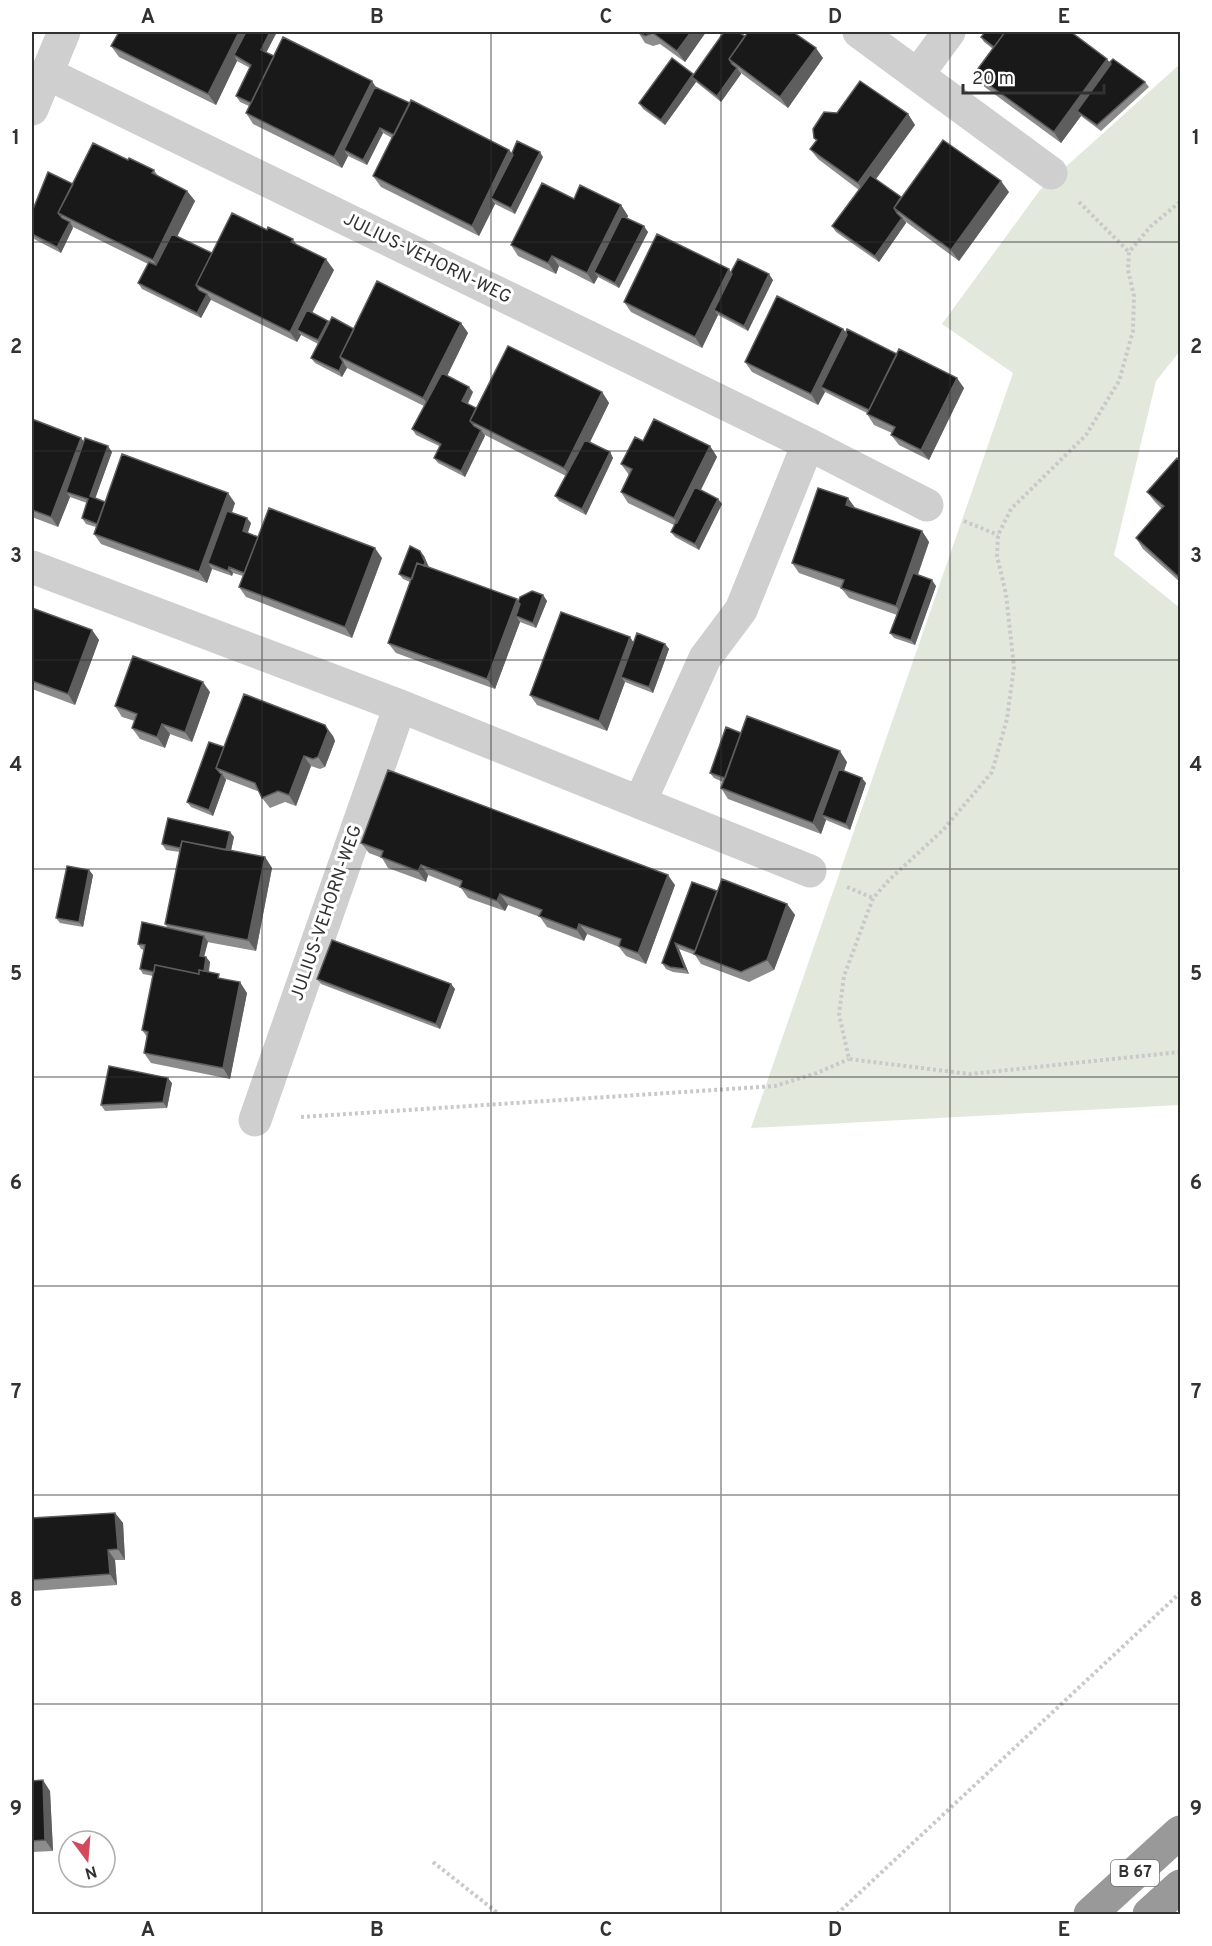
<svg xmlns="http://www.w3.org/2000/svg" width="1212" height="1946" font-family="Overpass,sans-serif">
<rect width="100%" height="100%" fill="#fff"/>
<!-- green -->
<path fill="#e3e8dc" d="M1180,64V351L1156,381L1114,555L1180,608V1105L751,1128L1013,373L942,324L1040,190Z"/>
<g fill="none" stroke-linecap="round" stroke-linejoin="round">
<!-- path -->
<path stroke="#c9c9c9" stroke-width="4" stroke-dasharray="3 3" stroke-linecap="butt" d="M1079,202L1129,252
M1180,202L1151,226L1129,252L1128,270L1134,296L1133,331L1119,381L1086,435L1011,509L998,535L997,556L1006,594L1014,667L1007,719L992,772L943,830L890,879L873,898L844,976L839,1014L849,1059L970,1074L1180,1052
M964,521L998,535
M847,887L873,898
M301,1117L775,1086L817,1073L849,1059
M433,1862L499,1914
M837,1914L1180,1593"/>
<!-- minor -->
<path stroke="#cfcfcf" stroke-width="33" d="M859,32L1051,173
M46,73L808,444L927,505
M918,74L949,32
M32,109L64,32
M32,567L400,706L810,871
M640,802L705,658L741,610L808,444
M255,1120L400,706"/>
<!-- highway -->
<path stroke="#999" stroke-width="33" d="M1090,1914L1180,1832
M1149,1914L1180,1886"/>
</g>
<!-- wall -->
<path fill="#8c8c8c" d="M638,32H706L685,62L660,44L653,46L645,43Z
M745,36L823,58L788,108L741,73V74L721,102L696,82L665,125L643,109L639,103L694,74Z
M981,37L1110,62L1145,82L1149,87L1101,131L1081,116L1061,143L982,85L974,74L993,49L984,42Z
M111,46L266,53L274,56L375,87L509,150L512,153L543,157L515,214L495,204L479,236L381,187L373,176L392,138L383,133L367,165L348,156L342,168L253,124L246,113L249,106L240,102L236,96L250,68L237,61L216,105L119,57Z
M908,114L915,125L876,179L901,197L1009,192L959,261L906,222V223L879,262L836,232L832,226L859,190L818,159L810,149L816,141L814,138Z
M128,160L154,170L158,176L187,191L195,201L177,236L212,253L267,230L293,239L297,245L334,270L312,313L329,322L354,329L461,323L468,333L447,376L473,392L468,404L476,408L602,392L609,403L590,442L610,452L613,458L586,515L559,501L555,496L566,476L485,435L465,477L438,463L434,458L439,446L416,435L412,429L424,406L347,368L342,377L315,363L311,358L318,344L301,335L297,342L211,300L201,318L142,289L138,283L148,264L73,227L61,253L32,238V212L73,184Z
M574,199L621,205L628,216L627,218L648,232L619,288L598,277L594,284L559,266L556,274L518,256L511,245Z
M731,272L773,280L748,331L718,315L702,348L631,312L624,302Z
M843,329L846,332L964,388L929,460L899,445L891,435L892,433L874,425L867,414V413L825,392L818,405L752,372L745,362Z
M32,419L81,438L84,442L112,452L95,498L105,502L235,503L232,513L251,523L248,533L258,537L382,558L352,638L246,597L239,587L243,576L233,573L232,576L212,569L207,583L101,544L94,534L96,527L86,524L82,518L87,503L70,497L58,527L32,517Z
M643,441L710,446L717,457L701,490L718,499L722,504L699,550L675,537L671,532L674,525L628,503L621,492L629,475L621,464Z
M1180,461V582L1143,549L1136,538L1162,509L1155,502L1147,492Z
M856,509L922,531L929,542L918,575L936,586L915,645L894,638L890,633L897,615L849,598L841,588L799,573L792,563Z
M420,551L424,556L429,567L518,602L543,595L547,601L536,628L520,622L495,689L396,653L388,643L410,582L403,579L399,574Z
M32,608L92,630L99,640L75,705L32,689Z
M630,637L633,642L665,644L669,649L653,693L625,682L607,731L537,705L530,695Z
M210,692L192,742L170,734L165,748L140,739L132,728L135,721L122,717L115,706Z
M741,733L847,762L844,771L866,783L850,830L826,820L821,834L728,799L721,788L723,782L714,778L710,773Z
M333,736L335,741L325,767L320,769L311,766L296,806L285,802L270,808L262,798L260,792L226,779V780L213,816L191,807L187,802L224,747Z
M230,832L234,837L231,851L265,857L272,868L256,951L207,942L204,956L206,957L210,962L209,972L247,993L230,1079L151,1063L144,1053L147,1037L142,1030L153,976L143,974L140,969L144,950L141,949L138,944L168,928L165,924L180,852L166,850L162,844Z
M361,843L675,885L646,964L626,956L619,947L587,934L584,941L547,927L540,917L508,905L505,911L468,898L461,888L428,875L426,882L388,868L382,858L369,853Z
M89,870L93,875L83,927L60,923L56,918Z
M692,882L717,891L787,904L795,915L774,970L749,982L701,964L695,955L679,949L689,974L673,972L666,969L662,963Z
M317,979L451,984L455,989L440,1029L321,984Z
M172,1083L167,1108L105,1111L101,1105Z
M115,1513L123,1523L125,1560H115L117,1585L32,1591V1518Z
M32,1781L50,1791L53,1851L32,1852Z"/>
<!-- shaded-wall -->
<path fill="#5e5e5e" d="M239,32H252L234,55L237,61L216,105L208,94Z
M270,32H277L265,55L261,50Z
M691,32H706L685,62L677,51Z
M816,48L823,58L788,108L780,97Z
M1107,59L1115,69L1077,111L1081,116L1061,143L1054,132Z
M737,68L741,74L721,102L717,96Z
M693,74L692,77L696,82L665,125L661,120Z
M372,81L379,92L344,150L348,156L342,168L334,157Z
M908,114L915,125L865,194L858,183Z
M380,128L383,133L367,165L363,160Z
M509,150L517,160L491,198L495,204L479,236L472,226Z
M540,152L543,157L515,214L511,208Z
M1001,181L1009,192L959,261L951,250Z
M187,191L195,201L160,271L153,260Z
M621,205L628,216L599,275L594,272L598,277L594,284L587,273Z
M902,218L906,223L879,262L875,256Z
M70,222L73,228L61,253L57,247Z
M644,226L648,232L619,288L615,283Z
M552,256L559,266L556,274L548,263Z
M326,259L334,270L302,332L297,330L301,335L297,342L290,332Z
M729,269L736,280L714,310L718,315L702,348L695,337Z
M769,274L773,280L748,331L744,326Z
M207,294L211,299L201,318L197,313Z
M328,321L332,327L322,346L318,340Z
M461,323L468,333L431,409L423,398Z
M843,329L851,340L821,387L825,392L818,405L811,394Z
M343,362L347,368L342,377L339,371Z
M957,378L964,388L929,460L921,450Z
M469,387L473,392L466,406L462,401Z
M602,392L609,403L572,479L564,468Z
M481,430L485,436L465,477L461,471Z
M81,438L88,448L66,492L70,497L58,527L51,517Z
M108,446L112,452L94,502L90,496Z
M710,446L717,457L681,529L674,518Z
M610,452L613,458L586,515L582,509Z
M228,493L235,503L213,565L208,563L212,569L207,583L199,572Z
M848,498L856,509L846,505Z
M718,499L722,504L699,550L695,544Z
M247,518L251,523L246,537L243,531Z
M922,531L929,542L903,617L896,606Z
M375,548L382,558L352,638L345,627Z
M420,551L424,556L429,568L423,569Z
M229,567L233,573L232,576L228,571Z
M932,580L936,586L915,645L911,640Z
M543,595L547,601L536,628L533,623Z
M517,599L524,610L516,616L520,622L495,689L487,679Z
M92,630L99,640L75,705L68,694Z
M630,637L637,648L621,677L625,682L607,731L599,721Z
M665,644L669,649L653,693L649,687Z
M203,682L210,692L192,742L185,732Z
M162,724L170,734L165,748L157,737Z
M325,725L333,736L335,741L325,767L318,757Z
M840,751L847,762L827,817L822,815L826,820L821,834L813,823Z
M304,756L311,766L296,806L289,795Z
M222,774L226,780L213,816L209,810Z
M862,778L866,783L850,830L846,824Z
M230,832L234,837L229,859L225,854Z
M265,857L272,868L256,951L248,940Z
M421,865L428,875L426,882L418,871Z
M89,870L93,875L83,927L79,922Z
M668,875L675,885L646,964L638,953Z
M500,894L508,905L505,911L497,901Z
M787,904L795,915L774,970L767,960Z
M579,924L587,934L584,941L577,930Z
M204,936L208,942L203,961L200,956Z
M675,943L679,949L689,974L685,969Z
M206,957L210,962L207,980L203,975Z
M240,982L247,993L230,1079L223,1068Z
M451,984L455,989L440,1029L436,1024Z
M168,1078L172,1083L167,1108L163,1102Z
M115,1513L123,1523L125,1560L118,1549Z
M108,1550L115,1560L117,1585L110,1574Z
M43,1780L50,1791L53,1851L45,1840Z"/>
<!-- building -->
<path fill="#191919" stroke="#5e5e5e" stroke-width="1.5" d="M119,32H239L208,94L111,46Z
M246,32H270L261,50L274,56L251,103L236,96L251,65L234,55Z
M638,32H691L677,51L653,33L645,36Z
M724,32H738L745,36L729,59L732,64L737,68L717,96L692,77Z
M748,32H793L816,48L780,97L729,59Z
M985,32H1005L994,47L981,37Z
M1005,32H1071L1107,59L1054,132L974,74Z
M283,37L372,81L334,157L246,113Z
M672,58L693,74L661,120L639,103Z
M1113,59L1145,82L1097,125L1077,111L1111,64L1110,62Z
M860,81L908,114L858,183L810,149L817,140L814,138L813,129L824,112L837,113Z
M375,87L410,103L394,135L380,128L363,160L344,150Z
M411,100L509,150L472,226L373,176Z
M943,140L1001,181L951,250L894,208Z
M517,141L540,152L511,208L491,198L513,155L512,153Z
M93,143L128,160L129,158L154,170L152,173L187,191L153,260L58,213Z
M48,172L73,184L58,213L62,218L70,222L57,247L32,234V212Z
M870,175L901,197L894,208L897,213L902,218L875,256L832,226Z
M542,183L574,199L580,185L621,205L587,273L552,256L548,263L511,245Z
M232,213L267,230L268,227L293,239L291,242L326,259L290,332L196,285Z
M622,216L644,226L615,283L594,272Z
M172,234L212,253L196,285L199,290L207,294L197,313L138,283L149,262L156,265Z
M657,234L729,269L695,337L624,302Z
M738,259L769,274L744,326L714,310L732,274L731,272Z
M377,281L461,323L423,398L340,357Z
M777,296L843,329L811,394L745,362Z
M307,310L328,321L318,340L297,330Z
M332,317L354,329L340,357L343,362L339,371L311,358Z
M847,329L897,354L869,410L821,387L847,335L846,332Z
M508,346L602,392L564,468L470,421Z
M899,349L957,378L921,450L891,435L895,427L867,414Z
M442,373L469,387L462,401L476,408L470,421L474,426L481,430L461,471L434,458L441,444L412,429Z
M32,419L81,438L51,517L32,510Z
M654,419L710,446L674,518L621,492L632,469L621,464L635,437L643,441Z
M85,438L108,446L90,496L105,502L97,524L82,518L88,499L66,492Z
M585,440L610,452L582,509L555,496Z
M122,454L228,493L199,572L94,534Z
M1177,458L1180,461V578L1136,538L1164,506L1147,492Z
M695,487L718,499L695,544L671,532L676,522L677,523Z
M818,488L848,498L846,505L922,531L896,606L841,588L844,580L792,563Z
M269,508L375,548L345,627L239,587Z
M227,511L247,518L243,531L258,537L244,573L229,567L228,571L208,563Z
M410,546L420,551L425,562L424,566L417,563L412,579L399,574Z
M417,563L517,599L487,679L388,643Z
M913,573L932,580L911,640L890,633Z
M532,591L543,595L533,623L516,616L520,604L518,602L520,597Z
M32,608L92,630L68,694L32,681Z
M561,612L630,637L599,721L530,695Z
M637,633L665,644L649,687L621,677Z
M133,656L203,682L185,732L162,724L157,737L132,728L137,714L115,706Z
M244,694L325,725L328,731L318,757L313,759L304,756L289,795L278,791L262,798L255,783L216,768Z
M747,716L840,751L813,823L721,788Z
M726,727L741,733L725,778L710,773Z
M209,742L224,747L216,768L220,773L222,774L209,810L187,802Z
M839,769L862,778L846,824L822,815Z
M388,770L668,875L638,953L619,946L621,939L579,924L577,930L539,916L542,910L500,894L497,901L460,887L462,881L421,865L418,871L381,857L383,851L361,843Z
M168,818L230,832L226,850L182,841L180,848L162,844Z
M182,841L265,857L248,940L165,924Z
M67,866L89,870L79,922L56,918Z
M722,879L787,904L767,960L741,972L694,954Z
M692,882L717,891L695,951L675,943L685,969L670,967L662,963Z
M142,922L204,936L200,956L206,957L204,971L199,970V974L155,965L154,972L140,969L145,945L138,944Z
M332,940L451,984L436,1024L317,979Z
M155,965L199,974V970L219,974L218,978L240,982L223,1068L144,1053L148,1032L142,1030Z
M109,1066L168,1078L163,1102L101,1105Z
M115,1513L118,1549L108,1550L110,1574L32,1580V1518Z
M43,1780L45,1840L32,1841V1781Z"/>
<!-- grid -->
<path fill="none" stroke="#323232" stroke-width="1.5" stroke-opacity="0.55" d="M262,32V1914M491,32V1914M721,32V1914M950,32V1914M32,242H1180M32,451H1180M32,660H1180M32,869H1180M32,1077H1180M32,1286H1180M32,1495H1180M32,1704H1180"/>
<g text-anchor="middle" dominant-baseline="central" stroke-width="6" stroke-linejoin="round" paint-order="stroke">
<!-- shield labels -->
<rect fill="#fff" stroke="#707070" stroke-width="1.5" x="1111" y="1860" width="48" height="26" rx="4.5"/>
<g font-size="16" font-weight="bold" fill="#323232">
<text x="1135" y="1873">B 67</text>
</g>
<!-- street labels -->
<g font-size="18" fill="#323232" stroke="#fff">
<text transform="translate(427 259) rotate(26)">JULIUS-VEHORN-WEG</text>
<text transform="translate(327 913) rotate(-71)">JULIUS-VEHORN-WEG</text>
</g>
</g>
<!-- border -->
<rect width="1212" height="1946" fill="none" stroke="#ffffff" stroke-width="66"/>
<!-- north arrow -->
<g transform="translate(87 1859) rotate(164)"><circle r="28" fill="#ffffff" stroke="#adadad" stroke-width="1.5"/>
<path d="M0-4.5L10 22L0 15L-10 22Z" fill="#d34a5d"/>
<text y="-9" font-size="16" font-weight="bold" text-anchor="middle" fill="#323232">N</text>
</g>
<!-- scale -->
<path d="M963 84v9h141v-9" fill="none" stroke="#323232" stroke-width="3"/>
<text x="972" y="84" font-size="18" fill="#323232" stroke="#ffffff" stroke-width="4.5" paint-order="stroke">20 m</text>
<rect x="33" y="33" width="1146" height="1880" fill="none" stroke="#323232" stroke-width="2"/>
<g font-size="20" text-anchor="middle" font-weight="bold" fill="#323232">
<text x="148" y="23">A</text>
<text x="377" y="23">B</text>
<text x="606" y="23">C</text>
<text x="835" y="23">D</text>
<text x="1064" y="23">E</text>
<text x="16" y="144">1</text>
<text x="1196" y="144">1</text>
<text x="16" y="353">2</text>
<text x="1196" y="353">2</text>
<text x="16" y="562">3</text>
<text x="1196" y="562">3</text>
<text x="16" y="771">4</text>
<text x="1196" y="771">4</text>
<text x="16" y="980">5</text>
<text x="1196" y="980">5</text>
<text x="16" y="1189">6</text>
<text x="1196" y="1189">6</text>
<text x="16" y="1398">7</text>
<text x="1196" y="1398">7</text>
<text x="16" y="1606">8</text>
<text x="1196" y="1606">8</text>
<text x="16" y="1815">9</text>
<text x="1196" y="1815">9</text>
<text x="148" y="1936">A</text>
<text x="377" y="1936">B</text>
<text x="606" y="1936">C</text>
<text x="835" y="1936">D</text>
<text x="1064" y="1936">E</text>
</g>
</svg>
